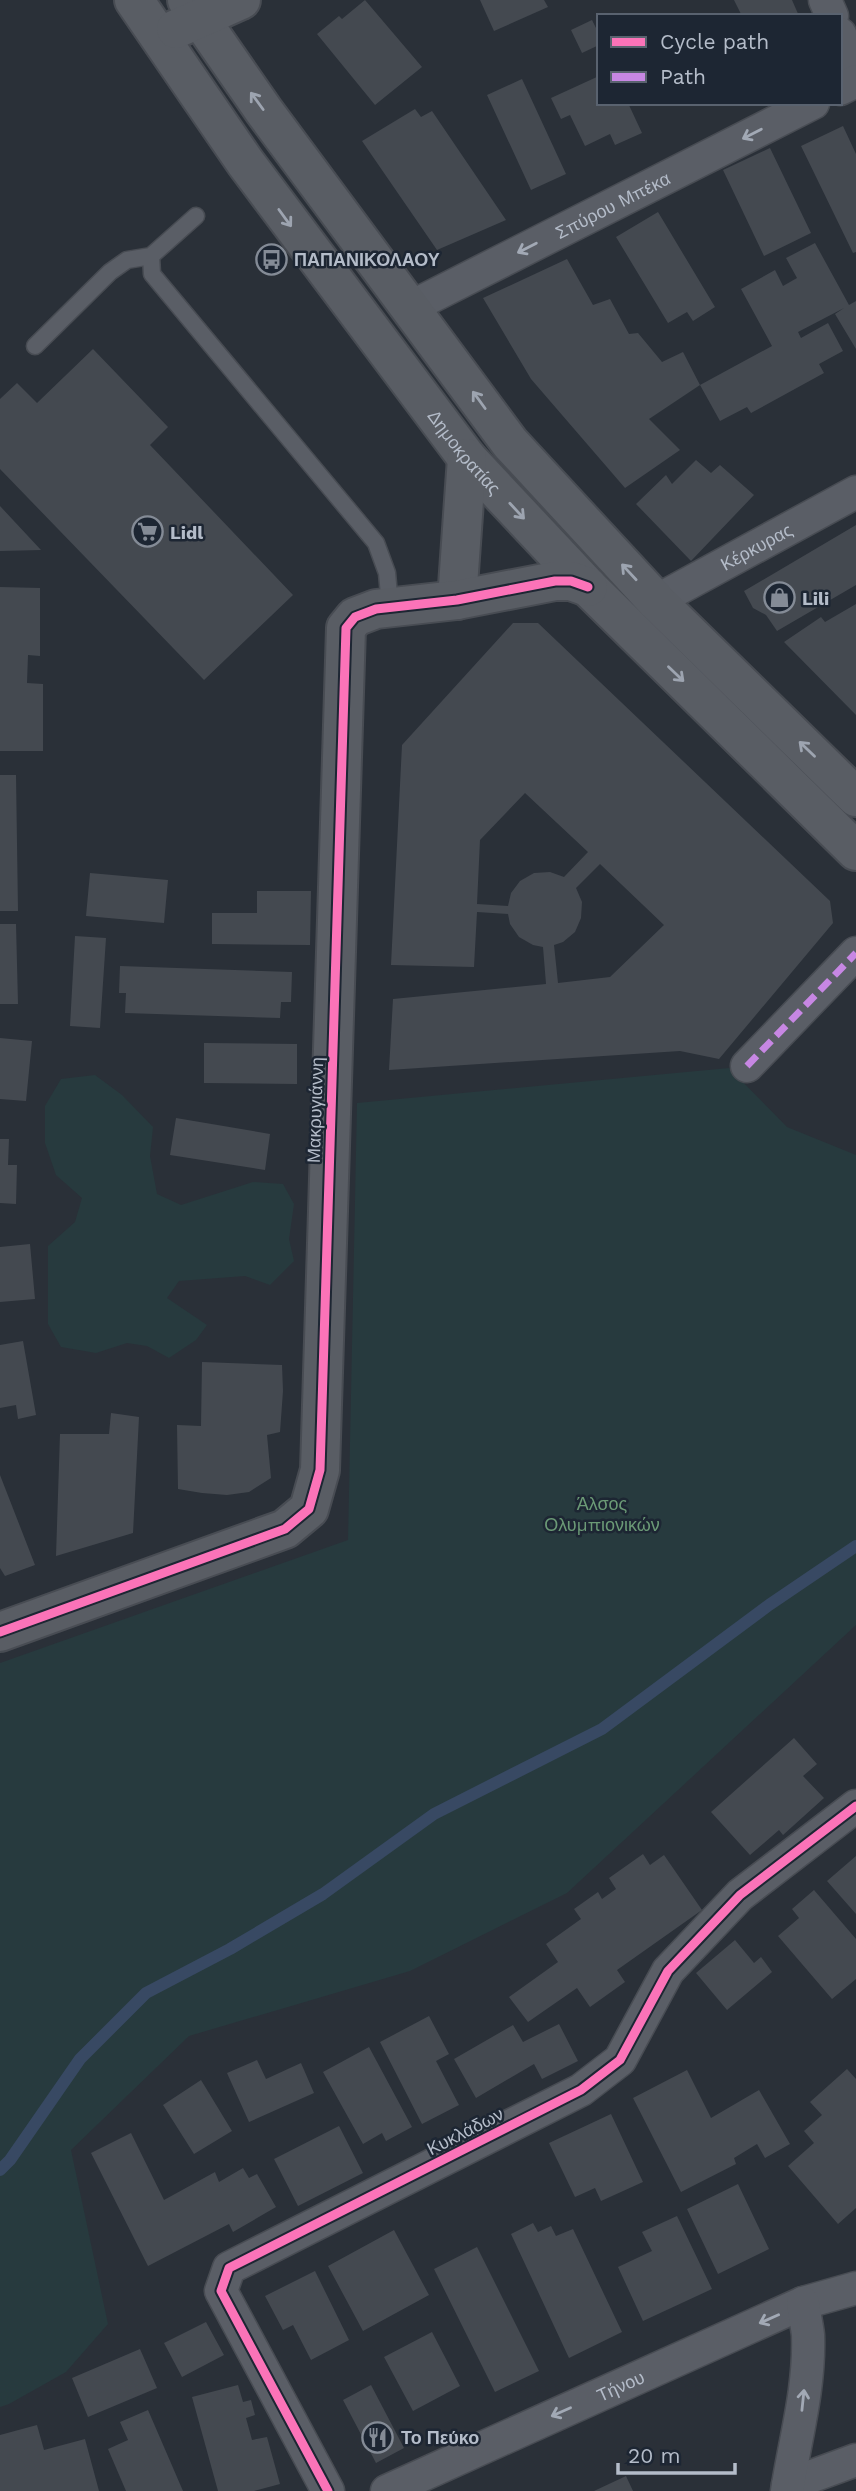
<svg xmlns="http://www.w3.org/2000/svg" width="856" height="2491" font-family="'Work Sans',sans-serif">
<rect width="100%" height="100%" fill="#2a3038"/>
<!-- green -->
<path fill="#273a3e" d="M729,1068L787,1127L856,1155V1625L567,1893L410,1971L189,2036L71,2150L108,2324L66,2372L9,2404L0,2407V1663L348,1540L357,1103Z
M95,1075L122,1095L153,1127L150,1156L157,1194L181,1205L253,1182L283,1184L294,1204L289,1239L294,1261L270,1285L245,1276L179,1281L167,1298L207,1325L196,1340L169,1358L147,1346L127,1343L96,1353L61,1347L48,1324V1246L75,1222L82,1198L56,1175L45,1143V1106L61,1079Z"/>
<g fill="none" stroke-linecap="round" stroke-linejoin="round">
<!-- stream -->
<path stroke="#384963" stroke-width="12" d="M0,2170L10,2160L80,2059L146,1993L230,1949L323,1894L434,1814L602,1729L769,1605L856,1546"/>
</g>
<!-- building -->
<path fill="#444950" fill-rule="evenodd" d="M365,0L422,67L375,105L317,34L339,16L342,19Z
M480,0H544L548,7L494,31Z
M734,0H792L799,16H742Z
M592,20L599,34V45L582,53L571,30Z
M599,76V103H628L642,133L615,145L610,134L585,146L570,115L561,119L551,98Z
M522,79L566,174L531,190L487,95Z
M415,109L421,117L432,111L506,220L437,250L362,141Z
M843,126L856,154V252L853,253L801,146Z
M770,148L811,233L764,256L723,170Z
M658,212L715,307L693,321L687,312L668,323L616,237Z
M815,243L849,305L856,301V349L835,314L844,308L798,332L801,338L828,323L843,351L819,364L824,373L751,413L747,407L720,421L700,385L772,346L741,289L775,270L783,286L797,278L786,258Z
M567,259L593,305L610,299L629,334L638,333L662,362L683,352L700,385L649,419L680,450L625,488L531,379L483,298Z
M93,349L168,427L150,445L293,595L204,680L0,469V399L17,383L37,403Z
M696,460L711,473L720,465L754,495L691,561L636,504L666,475L672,484Z
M0,506L41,550L0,551Z
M856,525V585L777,631L766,615L753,608L744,591Z
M0,587L40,588V656L28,655L27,683L43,684V751H0Z
M856,604V715L784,642L821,617L825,622Z
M513,623H538L830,901L833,923L719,1059L680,1051L389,1070L393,999L546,984L543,947L533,945L519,937L510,924L508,914L477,912L474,967L391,965L402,745ZM525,793L588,852L564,877L550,872L534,873L520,881L511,893L508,906L477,904L480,840ZM600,864L664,925L610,977L558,983L554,945L563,942L575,932L581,918L582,902L576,888Z
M0,775H16L18,911H0Z
M90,873L168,880L164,923L86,916Z
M257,891H311L310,945L212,944V913H257Z
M0,924H16L18,1004H0Z
M75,936L106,938L100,1028L70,1026Z
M120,966L292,972L291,1002H281L280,1018L125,1013L126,993H119Z
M0,1038L32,1041L26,1101L0,1099Z
M204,1043L297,1044V1084L204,1083Z
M176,1118L270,1134L265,1170L170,1155Z
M0,1139H9L8,1165H17L16,1204L0,1203Z
M30,1244L35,1299L0,1302V1247Z
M23,1341L36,1415L18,1419L16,1405L0,1408V1345Z
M202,1362L282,1365L283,1391L280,1432L267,1435L271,1478L249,1492L227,1495L202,1493L178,1489L177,1425L201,1426Z
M111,1413L139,1417L133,1533L56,1556L60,1434H109Z
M0,1475L35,1565L5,1576L0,1568Z
M794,1738L817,1764L803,1776L824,1798L783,1835L779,1830L750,1855L711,1812Z
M643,1854L650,1865L664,1855L702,1910L617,1970L625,1982L590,2007L577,1988L528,2022L509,1997L558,1962L546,1944L581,1919L574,1909L598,1892L602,1899L616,1889L609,1878Z
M856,1856V1914L827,1881Z
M814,1890L856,1939V1979L832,1999L778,1936L799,1918L792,1909Z
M735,1940L754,1963L761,1957L772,1972L727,2010L696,1973Z
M429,2016L449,2054L436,2061L459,2105L422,2124L380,2042Z
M559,2024L578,2061L542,2079L534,2064L476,2098L454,2059L513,2025L523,2042Z
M369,2047L412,2127L386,2141L382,2133L363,2144L323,2072Z
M257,2060L266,2079L301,2063L314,2093L249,2122L227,2073Z
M847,2069L856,2079V2208L838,2224L788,2166L814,2143L804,2131L822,2115L810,2102Z
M687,2070L711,2118L759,2090L790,2144L765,2158L757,2144L734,2158L736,2164L681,2192L633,2098Z
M201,2080L232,2131L194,2154L163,2105Z
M611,2114L643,2182L601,2201L595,2188L575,2197L549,2143Z
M339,2126L363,2173L298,2206L274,2159Z
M131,2133L164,2200L215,2172L219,2182L243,2168L249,2178L257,2174L276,2207L233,2232L229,2224L148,2266L91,2153Z
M738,2184L769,2249L718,2274L687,2209Z
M677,2216L712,2289L643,2321L618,2267L652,2251L642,2232Z
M533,2223L538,2232L551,2226L556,2236L573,2229L622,2332L569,2358L511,2234Z
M394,2230L429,2295L363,2331L328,2266Z
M477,2247L539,2371L495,2392L434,2269Z
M315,2271L349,2340L311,2360L293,2325L283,2330L265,2296Z
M206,2322L224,2355L182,2377L164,2343Z
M432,2332L460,2386L413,2411L384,2357Z
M140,2349L157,2388L88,2417L72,2378Z
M238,2385L243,2402L251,2400L255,2415L246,2418L252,2440L267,2437L280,2484L254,2491H218L192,2397Z
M371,2385L404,2448L376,2463L343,2400Z
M148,2410L183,2491H126L108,2449L128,2440L120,2422Z
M37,2425L44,2450L85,2439L99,2491H0V2435Z
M626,2476L633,2491H594Z"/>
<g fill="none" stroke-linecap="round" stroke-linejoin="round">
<defs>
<path id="lane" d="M196,216L151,256L152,274L376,543L387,573L390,606
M35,346L110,272L127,260L151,256"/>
<g id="street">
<path d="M825,0L832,16"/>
<path d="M840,34L856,68"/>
<path d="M840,89L856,81"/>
<path id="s1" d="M411,307L813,103"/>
<path id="s2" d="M656,601L856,492"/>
<path d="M747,1066L856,953"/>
<path d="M788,2485L856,2460"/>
<path d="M328,2491L221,2291L229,2268L581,2090L620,2060L668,1971L740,1895L856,1806"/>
<path id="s3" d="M387,2491L803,2303L856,2288"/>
<path d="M787,2491C795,2440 810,2388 808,2335C807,2325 804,2314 803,2303"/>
</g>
<g id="secondary">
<path id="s4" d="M134,0L245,162L467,458L588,587L856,851"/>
<path d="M187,0L264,111L510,443L656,601L856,797"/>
<path d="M176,29L241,0"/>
<path d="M457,600L467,458"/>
<path d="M0,1632L285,1529L309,1509L320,1470L346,628L355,617L376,609L457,600L555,581H571L588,587"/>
</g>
</defs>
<!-- lane casing -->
<use href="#lane" stroke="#484c53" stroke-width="19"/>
<!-- street casing -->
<use href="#street" stroke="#484c53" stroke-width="35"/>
<!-- secondary casing -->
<use href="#secondary" stroke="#484c53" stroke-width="42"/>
<!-- lane -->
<use href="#lane" stroke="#5a5e66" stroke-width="16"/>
<!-- street -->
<use href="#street" stroke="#5a5e66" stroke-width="32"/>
<!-- secondary -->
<use href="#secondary" stroke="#595d64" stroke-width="38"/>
<!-- quiet -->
<path stroke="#c787e3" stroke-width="7" stroke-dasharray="14 7" stroke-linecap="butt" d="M747,1066L856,953"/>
<defs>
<path id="cycleway" d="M0,1632L285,1529L309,1509L320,1470L346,628L355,617L376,609L457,600L555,581H571L588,587
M328,2491L221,2291L229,2268L581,2090L620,2060L668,1971L740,1895L856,1806"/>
</defs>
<!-- cycleway casing -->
<use href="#cycleway" stroke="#1d2633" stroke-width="13"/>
<!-- cycleway -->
<use href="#cycleway" stroke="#fb73b8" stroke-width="9"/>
</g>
<!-- one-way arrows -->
<defs><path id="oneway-shaft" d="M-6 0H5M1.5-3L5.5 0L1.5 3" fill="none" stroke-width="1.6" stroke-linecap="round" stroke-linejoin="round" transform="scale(1.75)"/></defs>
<g stroke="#9da4b0">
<use href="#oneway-shaft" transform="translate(257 101) rotate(-126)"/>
<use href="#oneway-shaft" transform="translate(285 218) rotate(54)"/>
<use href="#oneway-shaft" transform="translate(479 400) rotate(-126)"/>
<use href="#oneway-shaft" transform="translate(517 511) rotate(47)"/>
<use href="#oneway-shaft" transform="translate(629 572) rotate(-133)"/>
<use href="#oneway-shaft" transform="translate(676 674) rotate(44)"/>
<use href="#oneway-shaft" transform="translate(807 749) rotate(-136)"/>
</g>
<g stroke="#a2a9b5">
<use href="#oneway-shaft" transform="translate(752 134) rotate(153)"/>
<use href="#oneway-shaft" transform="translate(527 248) rotate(153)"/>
<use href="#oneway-shaft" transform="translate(769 2319) rotate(156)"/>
<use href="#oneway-shaft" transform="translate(803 2400) rotate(-84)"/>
<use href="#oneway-shaft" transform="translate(561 2412) rotate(156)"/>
</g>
<!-- icons -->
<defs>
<symbol id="bus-ring" viewBox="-11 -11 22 22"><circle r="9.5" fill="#1d2633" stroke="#848b96" stroke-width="1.5"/><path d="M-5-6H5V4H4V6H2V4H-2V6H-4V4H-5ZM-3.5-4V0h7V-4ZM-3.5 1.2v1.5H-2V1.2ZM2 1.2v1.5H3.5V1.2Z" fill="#848b96"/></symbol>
<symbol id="supermarket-ring" viewBox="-11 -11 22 22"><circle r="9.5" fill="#1d2633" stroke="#848b96" stroke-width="1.5"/><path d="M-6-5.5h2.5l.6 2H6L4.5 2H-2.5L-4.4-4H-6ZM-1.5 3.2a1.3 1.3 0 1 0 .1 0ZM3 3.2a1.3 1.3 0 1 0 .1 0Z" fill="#848b96"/></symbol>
<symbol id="shop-ring" viewBox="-11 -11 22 22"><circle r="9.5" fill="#1d2633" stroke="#848b96" stroke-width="1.5"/><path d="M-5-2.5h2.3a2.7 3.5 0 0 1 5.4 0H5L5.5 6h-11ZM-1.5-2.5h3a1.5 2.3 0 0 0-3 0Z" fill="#848b96"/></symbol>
<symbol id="restaurant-ring" viewBox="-11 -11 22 22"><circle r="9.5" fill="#1d2633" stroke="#848b96" stroke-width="1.5"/><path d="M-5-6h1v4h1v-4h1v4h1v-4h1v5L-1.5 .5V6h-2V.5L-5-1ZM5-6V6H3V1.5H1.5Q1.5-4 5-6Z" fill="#848b96"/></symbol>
</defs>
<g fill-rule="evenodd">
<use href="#bus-ring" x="254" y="242" width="35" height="35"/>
<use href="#supermarket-ring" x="130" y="514" width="35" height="35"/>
<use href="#shop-ring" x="762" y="580" width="35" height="35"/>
<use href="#restaurant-ring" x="360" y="2420" width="35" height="35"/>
</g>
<g text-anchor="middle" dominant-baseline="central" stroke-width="5" stroke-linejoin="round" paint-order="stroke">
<!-- street labels -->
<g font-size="18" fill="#b4bcc9" stroke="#1d2633">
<text stroke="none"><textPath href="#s1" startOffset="226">Σπύρου Μπέκα</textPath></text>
<text stroke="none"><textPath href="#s4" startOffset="560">Δημοκρατίας</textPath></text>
<text stroke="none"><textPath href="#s2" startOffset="114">Κέρκυρας</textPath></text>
<text transform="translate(315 1110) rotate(-88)">Μακρυγιάννη</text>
<text transform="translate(465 2131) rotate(-27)">Κυκλάδων</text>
<text stroke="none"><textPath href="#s3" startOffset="256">Τήνου</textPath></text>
</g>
<!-- poi labels -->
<g font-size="18" font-weight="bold" fill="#b4bcc9" stroke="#1d2633" text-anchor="start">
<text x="294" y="259">ΠΑΠΑΝΙΚΟΛΑΟΥ</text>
<text x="170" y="532">Lidl</text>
<text x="802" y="598">Lili</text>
<text x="401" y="2437">Το Πεύκο</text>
</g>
<!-- park labels -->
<g font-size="18" fill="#6b9a76" stroke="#1d2633">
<text x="602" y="1503">Άλσος<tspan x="602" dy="21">Ολυμπιονικών</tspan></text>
</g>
</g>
<!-- legend -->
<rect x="597" y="14" width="245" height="91" fill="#1d2633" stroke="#59626f" stroke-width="2"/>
<rect x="611" y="37" width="35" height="10" fill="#fb73b8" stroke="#59626f" stroke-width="2"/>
<text x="660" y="49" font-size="21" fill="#b4bcc9">Cycle path</text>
<rect x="611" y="72" width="35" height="10" fill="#c787e3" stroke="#59626f" stroke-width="2"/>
<text x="660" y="84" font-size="21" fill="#b4bcc9">Path</text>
<!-- scale -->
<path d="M618 2463v10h117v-10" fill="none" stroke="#b4bcc9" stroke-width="3.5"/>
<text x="628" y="2463" font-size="21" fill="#b4bcc9" stroke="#1d2633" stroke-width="5" paint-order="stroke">20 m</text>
</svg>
